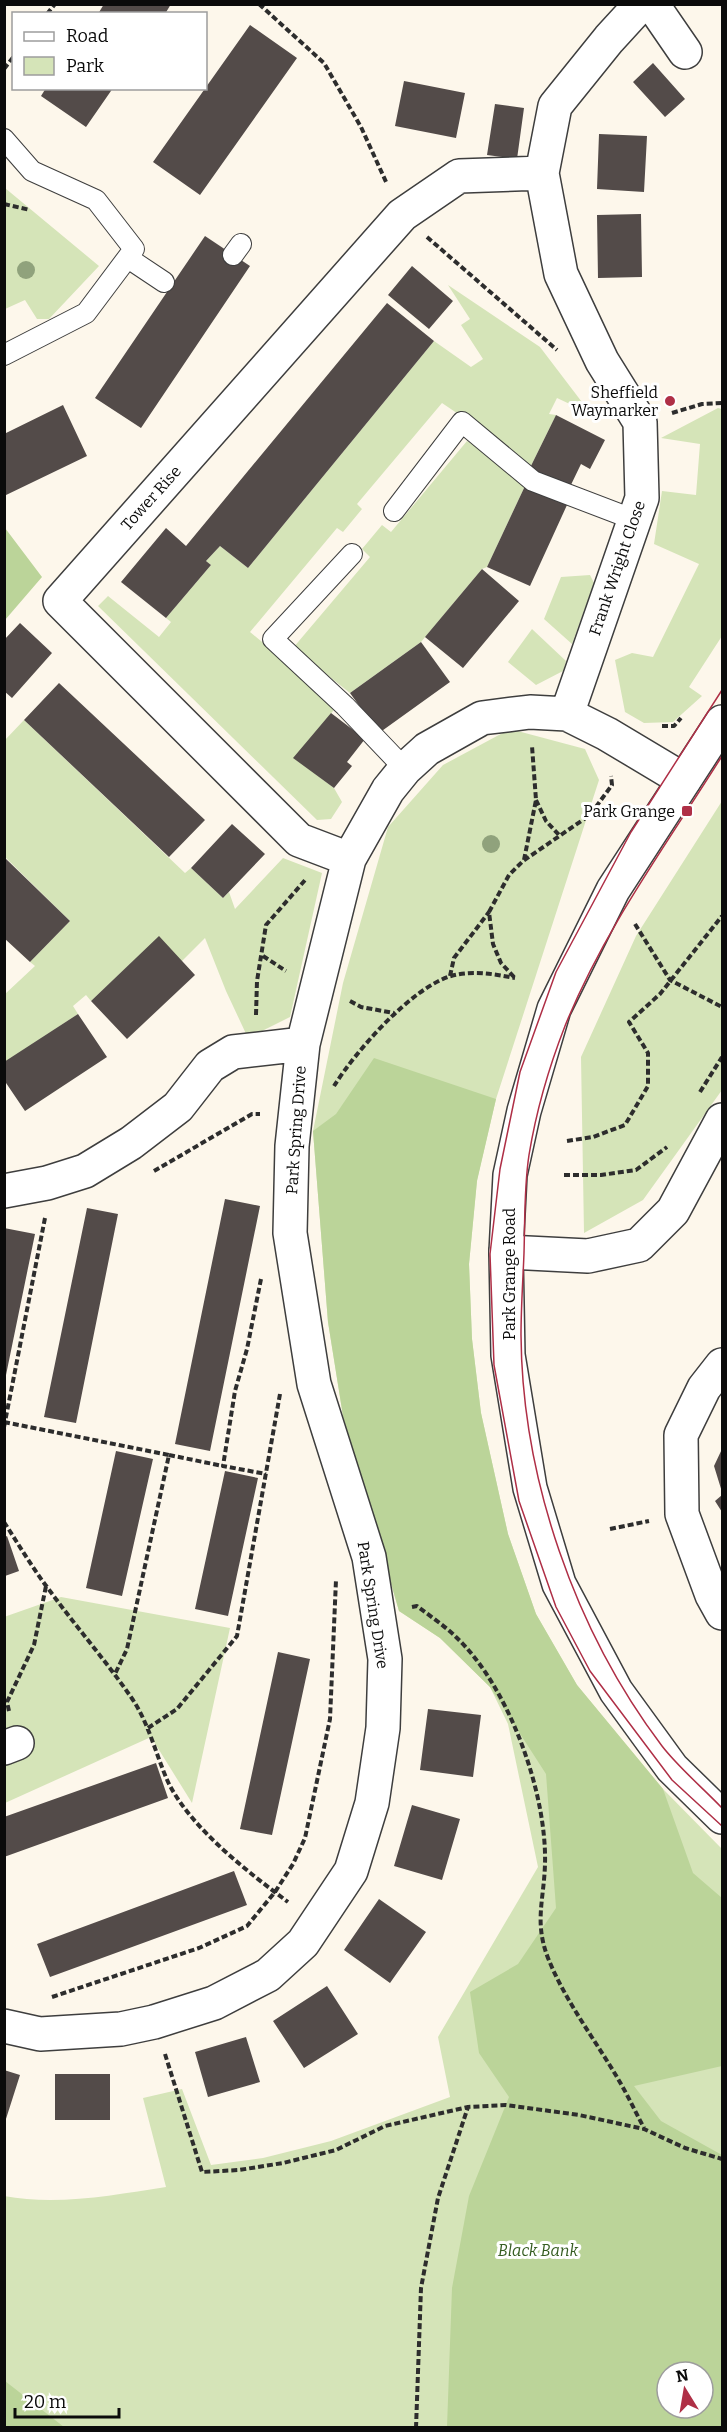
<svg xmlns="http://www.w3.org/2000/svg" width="727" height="2432" font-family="Bitter,serif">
<rect width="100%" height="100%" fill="#fdf7eb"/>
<!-- green -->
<path fill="#d5e4b8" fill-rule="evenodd" d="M5,188L99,266L49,319H37L25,300L5,309Z
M448,285L540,347L591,414L557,398L549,414L556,415L528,472L498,441L442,403L357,504L362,509L343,532L337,528L250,632L338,705L294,758L334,788L342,802L331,819L317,820L98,606L108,596L159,637L171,622L166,618L211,565L206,561L220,546L248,568L434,341L471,367L483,359L461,325L470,319Z
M718,408L722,409V636L689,687L702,696L673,722L644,723L625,712L615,660L632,653L653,657L699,564L654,544L662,491L696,495L700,444L661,438Z
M467,441L491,455L525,486L487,567L482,569L421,642L350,693L293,648L370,557L362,549L382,525L391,532Z
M590,575L594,583L572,644L544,619L561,577Z
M532,629L566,661L563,671L536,685L508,662Z
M24,720L185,873L191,868L223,898L229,892L235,909L283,858L322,873L290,1017L248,1038L226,991L205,938L182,961L142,953L91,1001L86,995L73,1006L78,1014L5,1062L4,995L35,966L30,962L70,921L5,857V740Z
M510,729L585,749L599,780L496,1099L477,1180L469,1264L472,1339L481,1413L508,1534L536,1614L577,1685L663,1789L722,1849V2427H5L4,2196C57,2206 114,2195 166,2187L143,2098L182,2089L211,2165L263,2158L331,2141L450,2097L438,2037L538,1867L508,1724L490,1687L440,1638L399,1611L343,1416L328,1322L313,1131L343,983L388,827L443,765ZM667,2372H703V2408H667Z
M722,801V1090L643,1200L584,1233L581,1057L636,936Z
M61,1597L230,1628L192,1803L151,1737L5,1803L4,1617Z"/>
<!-- forest -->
<path fill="#bbd499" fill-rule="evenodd" d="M5,528L42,577L5,620Z
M374,1058L496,1099L477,1181L469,1264L472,1339L481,1413L508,1534L536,1614L577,1685L663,1789L693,1873L722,1898V2066L634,2086L661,2121L722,2155V2427H447L452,2288L469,2196L509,2097L479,2053L470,1992L518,1964L556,1908L546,1774L490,1687L440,1638L399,1611L343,1416L328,1322L313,1131L336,1114ZM667,2372H703V2408H667Z
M4,2381H5L64,2427H5Z"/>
<!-- building -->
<path fill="#534b49" d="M104,4H171L165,14H98Z
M250,25L297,58L200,195L153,162Z
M653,63L685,99L665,117L633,82Z
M404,81L465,93L456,138L395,126Z
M46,88H113L86,127L41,96Z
M495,104L524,108L517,159L487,155Z
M599,134L647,136L644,192L597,189Z
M641,214L642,277L598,278L597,215Z
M205,236L250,266L141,428L95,398Z
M412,266L453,301L429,329L388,295Z
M387,303L434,341L248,568L220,546L206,561L211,565L166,618L121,582L166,528L186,546Z
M63,405L87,456L4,496V434Z
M556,415L605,440L590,469L581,464L568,491L528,472Z
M525,486L567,505L530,586L487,567Z
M482,569L519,601L463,668L425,637Z
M20,623L52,653L12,698L4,691V640Z
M421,642L450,682L379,733L350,693Z
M59,683L205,820L169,857L24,720Z
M331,713L365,739L347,762L352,766L334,788L293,758Z
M232,824L265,854L223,898L191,868Z
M4,857L70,921L30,962L4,938Z
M159,936L195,975L127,1039L91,1001Z
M78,1014L107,1057L25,1111L4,1080V1062Z
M225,1199L260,1206L210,1451L175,1444Z
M87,1208L118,1214L76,1423L44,1417Z
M4,1228L35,1234L6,1375L4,1374Z
M722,1449V1492L714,1466Z
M116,1451L153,1459L122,1596L86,1588Z
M225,1471L258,1478L228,1616L195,1609Z
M722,1495V1512L715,1501Z
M7,1536L19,1571L5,1576V1537Z
M278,1652L310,1659L272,1835L240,1829Z
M428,1709L481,1715L473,1777L420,1770Z
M156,1763L168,1798L4,1857V1817Z
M412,1805L460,1819L442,1880L394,1866Z
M234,1871L247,1905L50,1977L37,1944Z
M379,1899L426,1932L390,1983L344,1950Z
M327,1986L358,2034L304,2068L273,2021Z
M246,2037L260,2082L208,2097L195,2052Z
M4,2070L20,2075L5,2122H4Z
M55,2074H110V2120H55Z"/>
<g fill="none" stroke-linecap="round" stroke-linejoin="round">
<defs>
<path id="service" d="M4,139L32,171L96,200L134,249L86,313L4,355
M233,255L241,244
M128,258L164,282
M394,511L462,422L533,481L635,520
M352,554L273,639L345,706L405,769"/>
<path id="minor" d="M652,4L685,52
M567,714L642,498L640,422L602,361L561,274L542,173L555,106L609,39L641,4
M349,859L299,840L60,601L402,215L459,176L542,173
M4,1191L47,1183L85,1171L131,1143L178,1107L210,1066L233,1052L303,1044
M506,1252L588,1256L639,1245L673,1211L722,1120
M722,1365L704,1388L681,1435L682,1514L712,1595L722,1613
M4,1748L17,1743
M4,2026L40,2034L121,2029L154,2022L214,2003L268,1975L303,1943L351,1871L372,1803L383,1728L385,1659L369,1557L314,1384L290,1233L292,1146L303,1044L349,859L388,790L405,769L427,749L482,718L530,712L567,714L607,734L684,780"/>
<path id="tertiary" d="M722,722L613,890L554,1009L524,1111L510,1175L506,1252L508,1355L530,1488L559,1584L616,1691L672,1768L722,1817"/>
</defs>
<!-- service casing -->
<use href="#service" stroke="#3e3e3e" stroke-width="22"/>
<!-- minor casing -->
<use href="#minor" stroke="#3e3e3e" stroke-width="36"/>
<!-- tertiary casing -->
<use href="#tertiary" stroke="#3e3e3e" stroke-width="36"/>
<!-- path -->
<path stroke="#2d2d2d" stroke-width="4" stroke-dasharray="6 3" stroke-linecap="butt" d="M259,4L324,63L361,127L387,184
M47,14L55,4
M4,69L14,56
M4,204L30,210
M427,237L557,350
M672,413L702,404L722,403
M662,726H674L681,718
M536,800L546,821L559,835
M524,860L536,800L532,746
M635,924L670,980L722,1007
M263,956L286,971
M450,976L454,958L489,912
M514,977L501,963L493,944L489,912L509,875L523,861L590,815L612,785L611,776
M350,1001L361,1007L394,1013
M256,1015L257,981L266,925L306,879
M334,1086C356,1051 411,988 451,976C473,970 493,974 515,978
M700,1092L722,1057
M567,1141L593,1137L625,1125L648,1086V1053L629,1022L660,994L722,916
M154,1171L252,1114H260
M564,1175H601L636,1170L667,1147
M261,1279L247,1349L235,1391L223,1466L266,1474
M4,1422L169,1455L127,1649L115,1674
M4,1427L45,1218
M169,1455L223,1466
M4,1522C19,1545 33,1569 50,1591C77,1628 107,1662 133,1700C150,1726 156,1756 169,1784C193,1830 248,1872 288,1902
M610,1529L649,1521
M412,1607L417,1606C430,1616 445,1626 456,1637C509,1687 547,1793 545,1864C544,1900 534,1922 548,1958C566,2003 597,2042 621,2084C629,2098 636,2113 644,2128
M9,1711L7,1702L34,1645L46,1586
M148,1728L177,1709L237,1636L280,1394
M52,1997L199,1948L247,1926L275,1892L293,1864L305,1838L330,1719L336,1580
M165,2054L202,2172L239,2170L283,2163L336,2150L385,2126L468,2107L506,2105L579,2115L644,2129L685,2148L722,2159
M416,2428L421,2288L438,2198L468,2107
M500,2428H513"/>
<!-- service -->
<use href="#service" stroke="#fff" stroke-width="20"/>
<!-- minor -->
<use href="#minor" stroke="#fff" stroke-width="33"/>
<!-- tertiary -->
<use href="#tertiary" stroke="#fff" stroke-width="33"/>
<!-- tram -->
<path stroke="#af2f46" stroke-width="1.5" d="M722,690L631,832L556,972L520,1072L500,1169L490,1254L494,1365L519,1501L556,1607L590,1671L672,1780L722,1826
M722,756C667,844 604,929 565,1026C549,1067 536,1112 529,1155C524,1187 525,1221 524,1253C523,1280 521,1307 521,1335C522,1478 575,1631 662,1746C679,1768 703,1788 722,1808"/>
</g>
<!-- trees -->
<g fill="#90a27c">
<circle cx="26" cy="270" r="9"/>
<circle cx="491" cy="844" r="9"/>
</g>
<!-- markers -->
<g fill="#af2f46" stroke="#fff" stroke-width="2">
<circle cx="670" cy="401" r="6"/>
<rect x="681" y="805" width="12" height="12" rx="3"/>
</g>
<g text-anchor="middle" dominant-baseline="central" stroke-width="6" stroke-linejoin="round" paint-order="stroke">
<!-- poi labels -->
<g font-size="16" fill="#0b0b0b" stroke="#fff" text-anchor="end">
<text x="658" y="392">Sheffield<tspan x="658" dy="18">Waymarker</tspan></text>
<text x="675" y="811">Park Grange</text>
</g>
<!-- street labels -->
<g font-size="16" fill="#0b0b0b" stroke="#fff">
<text transform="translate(151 498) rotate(-48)">Tower Rise</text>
<text transform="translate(617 568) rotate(-71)">Frank Wright Close</text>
<text transform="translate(296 1130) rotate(-86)">Park Spring Drive</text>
<text transform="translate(509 1274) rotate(-90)">Park Grange Road</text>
<text transform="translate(373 1605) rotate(81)">Park Spring Drive</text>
</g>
<!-- park labels -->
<g font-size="16" font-style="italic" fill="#365d22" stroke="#fff">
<text x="538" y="2250">Black Bank</text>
</g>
</g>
<!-- border -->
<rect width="727" height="2432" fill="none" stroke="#0b0b0b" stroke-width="12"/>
<!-- legend -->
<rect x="12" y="12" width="195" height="78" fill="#ffffff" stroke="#9d9d9d" stroke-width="1.5"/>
<rect x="24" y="32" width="30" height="9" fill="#ffffff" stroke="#9d9d9d" stroke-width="1.5"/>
<text x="66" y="42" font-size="18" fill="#0b0b0b">Road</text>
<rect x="24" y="57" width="30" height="18" fill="#d5e4b8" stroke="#9d9d9d" stroke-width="1.5"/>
<text x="66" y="72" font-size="18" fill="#0b0b0b">Park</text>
<!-- north arrow -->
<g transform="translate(685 2390) rotate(349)"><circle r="28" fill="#ffffff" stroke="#9d9d9d" stroke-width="1.5"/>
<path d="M0-4.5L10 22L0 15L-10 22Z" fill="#af2f46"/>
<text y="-9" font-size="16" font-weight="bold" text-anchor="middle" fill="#0b0b0b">N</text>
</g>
<!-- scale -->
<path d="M15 2408v9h104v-9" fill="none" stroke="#0b0b0b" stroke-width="3"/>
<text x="24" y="2408" font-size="18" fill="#0b0b0b" stroke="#ffffff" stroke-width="4.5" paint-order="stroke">20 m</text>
</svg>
